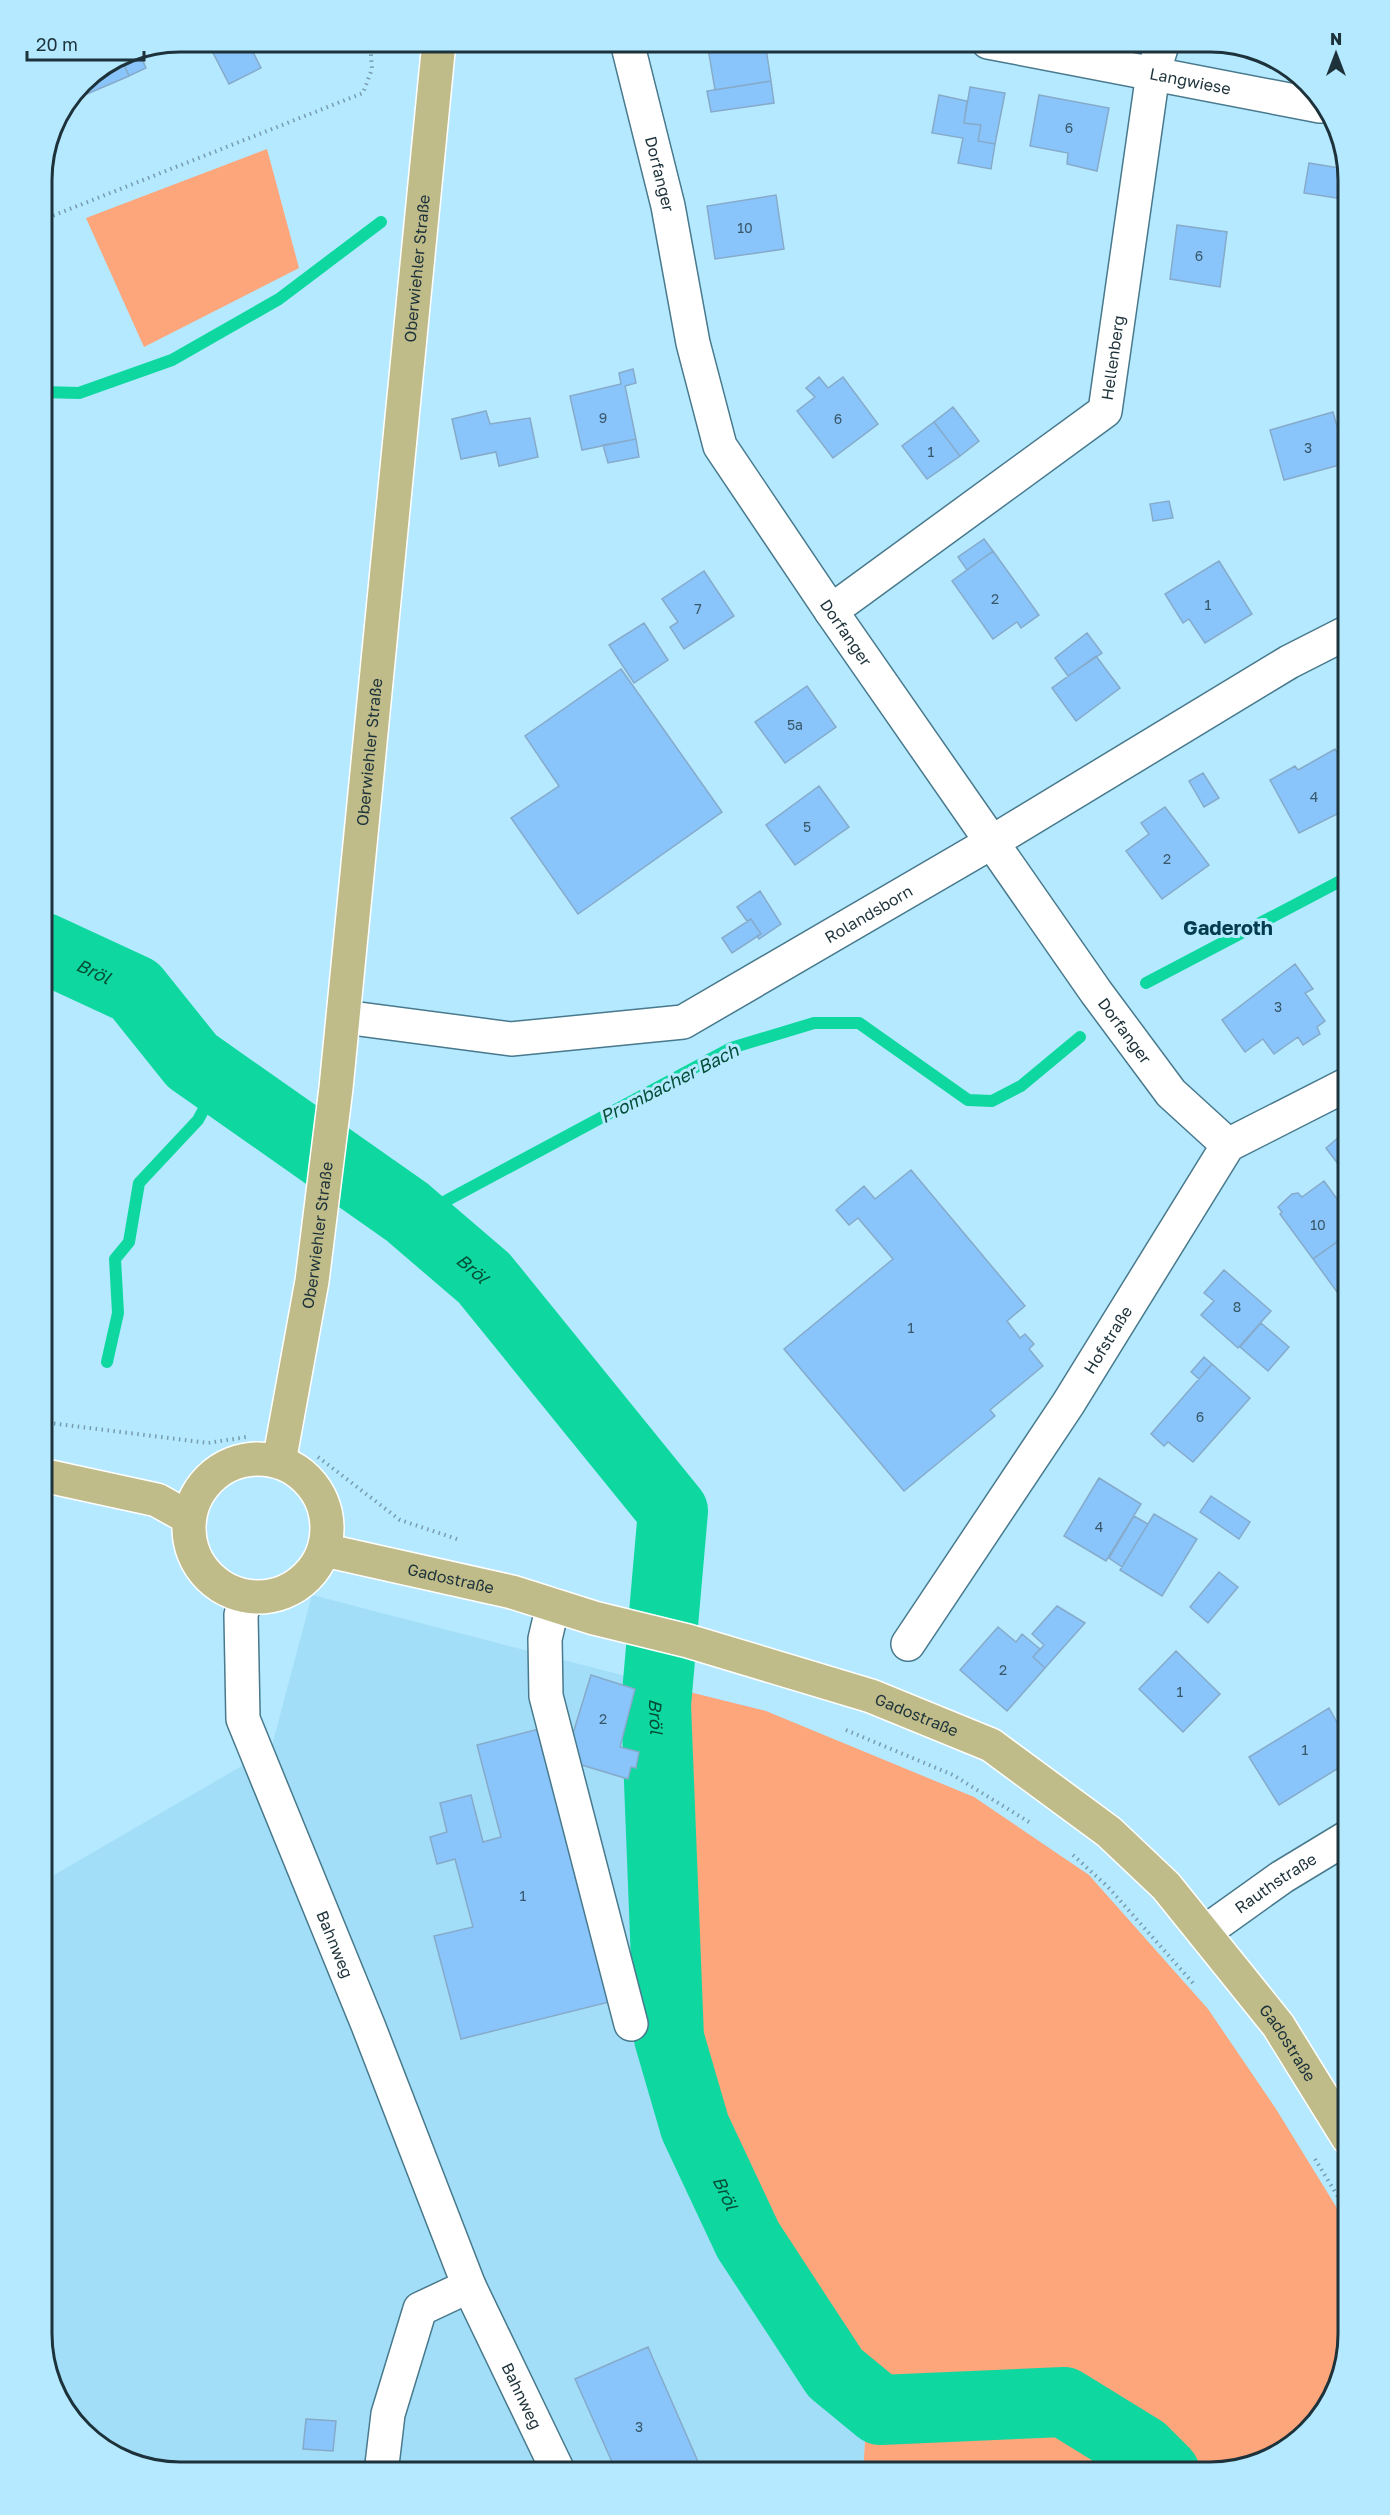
<svg xmlns="http://www.w3.org/2000/svg" width="1390" height="2515" font-family="'Golos Text',sans-serif">
<rect width="100%" height="100%" fill="#b5e9ff"/>
<!-- built -->
<path fill="#a2def7" d="M312,1595L641,1680L666,2060L866,2426L863,2473H172L103,2449L53,2388L42,2334V1882L271,1749Z"/>
<!-- green -->
<path fill="#fda57b" d="M267,149L299,268L144,347L86,218Z
M641,1680L766,1711L974,1797L1089,1875L1208,2009L1276,2109L1348,2226V2334L1325,2411L1263,2462L1209,2473H863L866,2426L666,2060Z"/>
<g fill="none" stroke-linecap="round" stroke-linejoin="round">
<!-- stream -->
<path stroke="#0ed89f" stroke-width="12" d="M42,392L79,393L172,360L279,299L381,222
M1146,983L1348,877
M414,1218L731,1048L814,1023H859L968,1100L992,1101L1021,1086L1080,1037
M107,1362L118,1313L115,1259L129,1242L139,1183L198,1120L220,1079"/>
<!-- river -->
<path stroke="#0ed89f" stroke-width="70" id="s1" d="M42,947L135,990L192,1061L407,1212L484,1278L673,1511L656,1705L669,2038L695,2127L748,2240L835,2373L880,2410L1064,2402L1142,2450L1165,2473"/>
</g>
<!-- building -->
<path fill="#89c5fa" stroke="#86aaca" stroke-width="1.5" d="M214,42H248L261,68L229,84L209,45Z
M707,42H765L771,81L715,90Z
M138,50L146,68L129,76L121,57Z
M121,57L129,76L87,94L83,82Z
M771,81L774,103L711,112L707,91Z
M970,87L1005,93L995,144L978,141L981,125L964,123Z
M939,95L967,101L964,123L981,125L978,141L995,144L991,169L958,163L963,138L932,133Z
M1039,95L1109,108L1097,171L1067,164L1068,153L1030,146Z
M1309,163L1346,169L1342,199L1304,193Z
M776,195L784,249L715,259L707,206Z
M1177,225L1227,232L1220,287L1170,279Z
M633,369L636,383L625,386L636,439L582,450L570,396L621,384L619,373Z
M819,377L828,388L843,377L878,424L833,458L797,411L815,397L806,388Z
M953,407L979,441L960,456L934,422Z
M486,411L490,424L530,418L538,457L499,466L496,452L461,459L452,419Z
M1333,412L1347,463L1284,480L1270,430Z
M934,422L960,456L927,479L902,446Z
M636,439L639,457L608,463L603,445Z
M1169,501L1173,518L1153,521L1150,504Z
M984,539L993,551L967,570L958,557Z
M993,551L1039,615L1021,628L1017,622L993,639L952,581Z
M1219,561L1252,614L1205,643L1189,619L1183,623L1165,594Z
M704,571L734,616L684,649L670,627L678,622L662,599Z
M644,623L668,660L634,683L609,645Z
M1087,633L1102,653L1068,676L1055,658Z
M1096,656L1120,688L1076,721L1052,688Z
M621,669L722,812L578,914L511,818L559,786L525,736Z
M807,686L836,727L785,763L755,722Z
M1335,749L1348,772V818L1343,821L1339,813L1299,833L1270,780L1295,766L1298,770Z
M1203,773L1219,798L1204,807L1189,781Z
M819,786L849,827L795,865L766,825Z
M1165,807L1209,865L1162,899L1126,851L1149,834L1141,823Z
M760,891L781,924L759,939L757,936L761,934L751,919L747,921L737,907Z
M751,919L761,934L732,953L722,938Z
M1295,964L1313,989L1305,993L1325,1021L1317,1027L1320,1034L1303,1045L1298,1037L1274,1054L1263,1039L1245,1052L1222,1020Z
M1346,1131L1348,1134V1177L1326,1148Z
M911,1170L1025,1306L1007,1321L1020,1338L1025,1334L1034,1344L1029,1349L1043,1366L990,1410L995,1416L904,1491L784,1349L893,1259L858,1218L849,1225L836,1210L864,1186L875,1199Z
M1324,1181L1348,1214V1234L1313,1259L1280,1214L1282,1212L1278,1207L1292,1194L1298,1193L1302,1197Z
M1348,1234V1307L1313,1259Z
M1224,1270L1271,1311L1238,1348L1201,1315L1214,1301L1204,1293Z
M1261,1323L1289,1347L1268,1371L1240,1347Z
M1204,1357L1212,1364L1199,1379L1191,1372Z
M1212,1364L1250,1398L1193,1462L1168,1442L1164,1446L1151,1434Z
M1099,1478L1141,1504L1106,1561L1064,1536Z
M1211,1496L1250,1522L1239,1539L1200,1512Z
M1154,1514L1197,1539L1162,1596L1120,1570Z
M1134,1516L1148,1524L1122,1567L1109,1558Z
M1219,1572L1238,1587L1208,1623L1190,1607Z
M1057,1606L1085,1623L1045,1668L1033,1657L1044,1645L1032,1634Z
M998,1627L1016,1642L1022,1634L1040,1649L1033,1657L1045,1668L1007,1711L960,1670Z
M1176,1651L1220,1694L1183,1732L1139,1689Z
M591,1675L635,1689L620,1747L639,1752L636,1768L631,1767L628,1779L572,1762L567,1753Z
M1329,1708L1348,1742V1762L1279,1805L1249,1757Z
M539,1729L609,2002L461,2039L434,1936L473,1927L455,1859L437,1864L430,1837L447,1832L440,1803L471,1795L483,1842L501,1837L477,1745Z
M648,2347L654,2361L703,2473H617L575,2379Z
M306,2419L336,2421L333,2451L303,2449Z
M278,2468L321,2473H278Z"/>
<g fill="none" stroke-linecap="round" stroke-linejoin="round">
<defs>
<g id="minor">
<path id="s2" d="M627,42L668,206L693,343L720,446L831,611L1096,992L1171,1093L1228,1145"/>
<path id="s3" d="M988,42L1320,106"/>
<path id="s4" d="M831,611L1105,411L1153,73L1163,42"/>
<path id="s5" d="M344,1017L511,1039L683,1022L992,842L1289,662L1348,632"/>
<path id="s6" d="M246,1597L241,1615L243,1719L368,2025L469,2286L559,2473"/>
<path d="M553,1605L545,1639L546,1696L631,2024"/>
<path id="s7" d="M908,1644L1068,1404L1228,1145L1348,1084"/>
<path id="s8" d="M1205,1932L1282,1877L1348,1837"/>
<path d="M381,2473L388,2414L420,2309L469,2286"/>
</g>
<g id="major">
<circle cx="258" cy="1528" r="69"/>
<path id="s9" d="M279,1462L312,1281L336,1088L439,42"/>
<path d="M42,1475L157,1500L189,1518"/>
<path id="s10" d="M324,1550L512,1592L594,1618L688,1641L871,1696L991,1745L1109,1832L1166,1886L1278,2025L1348,2138"/>
</g>
</defs>
<!-- minor casing -->
<use href="#minor" stroke="#48798c" stroke-width="36"/>
<!-- major casing -->
<use href="#major" stroke="#fff" stroke-width="36"/>
<!-- path -->
<path stroke="#769dae" stroke-width="4" stroke-dasharray="1.5 4.5" stroke-linecap="butt" d="M42,220L363,93L372,69L370,42
M42,1422L208,1443L246,1437
M318,1457L400,1520L460,1540
M846,1730L953,1775L1029,1822
M1073,1855L1108,1887L1193,1983
M1315,2159L1348,2213"/>
<!-- minor -->
<use href="#minor" stroke="#fff" stroke-width="33"/>
<!-- major -->
<use href="#major" stroke="#bfbc89" stroke-width="33"/>
</g>
<g text-anchor="middle" dominant-baseline="central" stroke-width="6" stroke-linejoin="round" paint-order="stroke">
<!-- number labels -->
<g font-size="14" fill="#38576a">
<text x="1069" y="127">6</text>
<text x="745" y="227">10</text>
<text x="1199" y="255">6</text>
<text x="603" y="417">9</text>
<text x="838" y="418">6</text>
<text x="1308" y="447">3</text>
<text x="931" y="451">1</text>
<text x="995" y="598">2</text>
<text x="1208" y="604">1</text>
<text x="698" y="608">7</text>
<text x="795" y="724">5a</text>
<text x="1314" y="796">4</text>
<text x="807" y="826">5</text>
<text x="1167" y="858">2</text>
<text x="1278" y="1006">3</text>
<text x="1318" y="1224">10</text>
<text x="1237" y="1306">8</text>
<text x="911" y="1327">1</text>
<text x="1200" y="1416">6</text>
<text x="1099" y="1526">4</text>
<text x="1003" y="1669">2</text>
<text x="1180" y="1691">1</text>
<text x="603" y="1718">2</text>
<text x="1305" y="1749">1</text>
<text x="523" y="1895">1</text>
<text x="639" y="2426">3</text>
</g>
<!-- street labels -->
<g font-size="16" fill="#1d323a" stroke="#b5e9ff">
<text stroke="none"><textPath href="#s3" startOffset="206">Langwiese</textPath></text>
<text stroke="none"><textPath href="#s2" startOffset="136">Dorfanger</textPath></text>
<text stroke="none"><textPath href="#s9" startOffset="1202">Oberwiehler Straße</textPath></text>
<text stroke="none"><textPath href="#s4" startOffset="393">Hellenberg</textPath></text>
<text stroke="none"><textPath href="#s2" startOffset="640">Dorfanger</textPath></text>
<text stroke="none"><textPath href="#s9" startOffset="716">Oberwiehler Straße</textPath></text>
<text stroke="none"><textPath href="#s5" startOffset="556">Rolandsborn</textPath></text>
<text stroke="none"><textPath href="#s2" startOffset="1126">Dorfanger</textPath></text>
<text stroke="none"><textPath href="#s9" startOffset="230">Oberwiehler Straße</textPath></text>
<text stroke="none"><textPath href="#s7" startOffset="364">Hofstraße</textPath></text>
<text stroke="none"><textPath href="#s10" startOffset="130">Gadostraße</textPath></text>
<text stroke="none"><textPath href="#s10" startOffset="616">Gadostraße</textPath></text>
<text stroke="none"><textPath href="#s8" startOffset="86">Rauthstraße</textPath></text>
<text stroke="none"><textPath href="#s6" startOffset="366">Bahnweg</textPath></text>
<text stroke="none"><textPath href="#s10" startOffset="1120">Gadostraße</textPath></text>
<text stroke="none"><textPath href="#s6" startOffset="855">Bahnweg</textPath></text>
</g>
<!-- water labels -->
<g font-size="18" font-style="italic" fill="#044e37" stroke="#b5e9ff">
<text stroke="none"><textPath href="#s1" startOffset="57">Bröl</textPath></text>
<text transform="translate(669 1083) rotate(-27)">Prombacher Bach</text>
<text stroke="none"><textPath href="#s1" startOffset="543">Bröl</textPath></text>
<text stroke="none"><textPath href="#s1" startOffset="1064">Bröl</textPath></text>
<text stroke="none"><textPath href="#s1" startOffset="1551">Bröl</textPath></text>
</g>
<!-- quarter labels -->
<g font-size="20" font-weight="bold" fill="#043c4d" stroke="#b5e9ff">
<text x="1228" y="927">Gaderoth</text>
</g>
</g>
<!-- crop -->
<path d="M0 0H1390V2515H0ZM180 52H1210A128 128 0 0 1 1338 180V2334A128 128 0 0 1 1210 2462H180A128 128 0 0 1 52 2334V180A128 128 0 0 1 180 52Z" fill="#b5e9ff" fill-rule="evenodd"/>
<path fill="none" stroke="#1d323a" stroke-width="3" d="M180 52H1210A128 128 0 0 1 1338 180V2334A128 128 0 0 1 1210 2462H180A128 128 0 0 1 52 2334V180A128 128 0 0 1 180 52Z"/>
<!-- north arrow -->
<g transform="translate(1336 54)" stroke="#b5e9ff" stroke-width="4.5" paint-order="stroke">
<path d="M0-4.5L10 22L0 15L-10 22Z" fill="#1d323a"/>
<text y="-9" font-size="16" font-weight="bold" text-anchor="middle" fill="#1d323a">N</text>
</g>
<!-- scale -->
<path d="M27 51v9h117v-9" fill="none" stroke="#1d323a" stroke-width="3"/>
<text x="36" y="51" font-size="18" fill="#1d323a" stroke="#b5e9ff" stroke-width="4.5" paint-order="stroke">20 m</text>
</svg>
